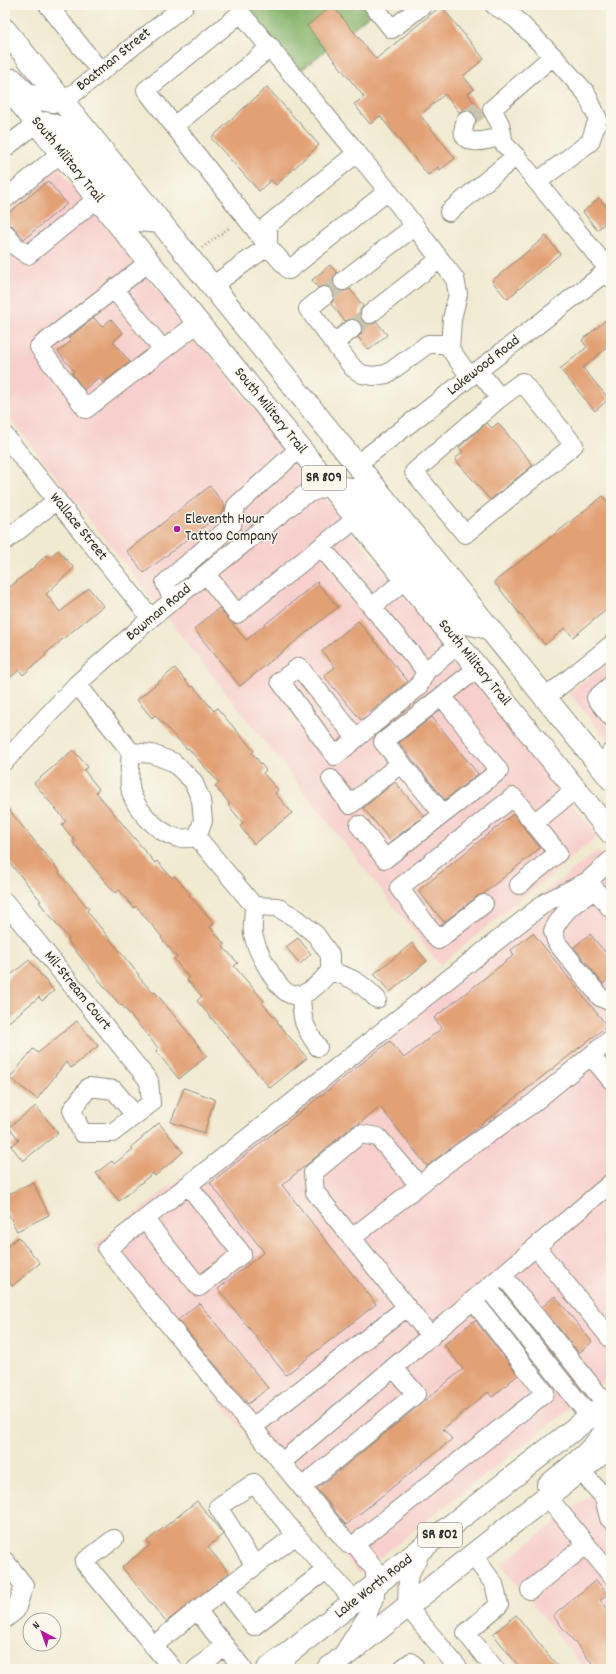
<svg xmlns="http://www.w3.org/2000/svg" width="616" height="1674" font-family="Dekko,sans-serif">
<rect width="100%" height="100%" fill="#fbf7ec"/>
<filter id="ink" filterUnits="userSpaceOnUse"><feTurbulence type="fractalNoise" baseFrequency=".025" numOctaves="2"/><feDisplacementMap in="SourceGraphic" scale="8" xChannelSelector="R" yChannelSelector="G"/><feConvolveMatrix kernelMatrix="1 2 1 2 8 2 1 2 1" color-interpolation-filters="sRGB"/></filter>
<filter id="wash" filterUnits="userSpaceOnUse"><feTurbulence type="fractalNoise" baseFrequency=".012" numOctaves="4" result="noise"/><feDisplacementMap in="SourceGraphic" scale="16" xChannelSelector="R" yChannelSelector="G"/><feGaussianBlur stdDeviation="0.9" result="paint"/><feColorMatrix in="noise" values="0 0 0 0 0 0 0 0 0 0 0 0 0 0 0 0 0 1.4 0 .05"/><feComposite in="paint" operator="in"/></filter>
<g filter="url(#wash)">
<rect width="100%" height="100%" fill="#f0ead1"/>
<!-- built -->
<path fill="#f7d0cd" d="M49,156L598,836L440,965L5,412V189Z
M611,659V745L569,693Z
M597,851L611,868V1376L359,1574L94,1246Z
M611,1479V1669H585L501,1565Z"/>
<!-- forest -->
<path fill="#86b36c" stroke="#586f4c" d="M237,5H382L294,76Z"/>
<g id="blocks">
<!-- building -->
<path fill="#e2a075" d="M332,5L376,59L441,6L484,59L463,76L474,89L468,94L483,114L476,119L474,113L469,110H464L459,112L445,94L420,115L455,158L440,170L438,167L428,175L380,116L370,124L354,104L364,97L307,26Z
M267,87L319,145L276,185L271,180L259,191L211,138Z
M48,181L67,204L24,239L13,226L5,223V216Z
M599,198L611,213V218L597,230L583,212Z
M546,236L560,254L507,299L492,281Z
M330,265L337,273L334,277L333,282L335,288L339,290L344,291L350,289L363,306L360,310V315L362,321L366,324H371L377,322L387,335L369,350L358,337L362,333V328L360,322L356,319H351L345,321L331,304L334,299V295L332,289L327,286H322L318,288L312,280Z
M611,316V344L583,368L609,399L595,411L560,369L587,347L582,340Z
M94,318L102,327L111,319L123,333L113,342L130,362L103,383L99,377L84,390L72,373L74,371L58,352L71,341L68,338Z
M487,423L492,428L498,423L533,465L490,500L455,459L463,452L459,447Z
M210,486L225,506L224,511L144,573L127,551Z
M603,496L611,506V606L573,637L565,628L545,645L494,582Z
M58,550L74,568L46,594L60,612L89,588L103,606L45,654L46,655L23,675L19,670L5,682V591L33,568L46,555L49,558Z
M317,582L338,607L240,686L194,629L219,608L246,640Z
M358,621L408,681L361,720L324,676L335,667L322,651Z
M175,668L191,687L193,686L214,711L217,708L254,751L252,753L266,770L263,773L278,790L275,793L292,813L254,844L240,826L243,823L228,805L230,804L215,786L219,783L188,748L187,749L155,715L152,718L137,700Z
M432,717L478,774L445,800L399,743Z
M73,750L88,767L84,770L99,789L96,792L155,863L157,861L172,878L175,876L190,894L189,895L214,923L210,927L225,945L223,947L238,963L234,966L264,1001L262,1003L278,1021L277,1022L307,1058L270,1088L197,1001L202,996L187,980L189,978L174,959L177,957L161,938L162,937L136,906L134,908L119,890L115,893L73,843L75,841L62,825L66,821L34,783Z
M395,782L424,816L391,841L363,808Z
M5,805L60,872L59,873L89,909L87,911L139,975L138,976L153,993L155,992L207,1056L179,1079L156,1051L158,1048L122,1005L121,1006L98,979L67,940L69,939L39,902L41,901L5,857Z
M513,814L540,848L483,894L478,896L444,922L418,891Z
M533,933L607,1026L473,1131L427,1166L380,1107L359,1124L353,1126L282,1185L376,1304L286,1375L218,1289L264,1252L210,1183L390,1041L404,1058L442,1028L434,1018L514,955L511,950Z
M590,934L611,959V977L603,984L574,947Z
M298,938L311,954L300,964L286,947Z
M412,943L427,961L390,992L374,974Z
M29,960L54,991L42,1001L39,997L5,1025V980Z
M77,1021L98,1046L71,1068L66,1062L37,1099L10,1078L33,1049L38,1053Z
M184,1088L215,1099L204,1133L171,1122Z
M36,1106L58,1133L23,1161L11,1146L19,1140L9,1127Z
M159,1123L183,1152L155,1176L153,1173L119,1201L96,1173L112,1161L114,1164L133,1149L131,1147Z
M33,1182L49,1215L17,1231L5,1207V1196Z
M18,1237L40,1263L12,1286L5,1276V1248Z
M555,1296L592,1342L579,1353L542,1307Z
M199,1303L268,1388L248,1404L178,1320Z
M475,1320L518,1375L492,1397L488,1392L443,1429L452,1439L346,1525L317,1489L463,1369L444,1345Z
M197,1501L223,1534L208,1547L229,1573L166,1622L122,1567L150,1545L147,1541Z
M596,1580L607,1594L600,1600L611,1613V1666L607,1669H597L553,1616Z
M516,1615L560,1669H521L493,1634Z"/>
</g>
</g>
<g filter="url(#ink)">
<use href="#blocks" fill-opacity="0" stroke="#8e8a7e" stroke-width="1"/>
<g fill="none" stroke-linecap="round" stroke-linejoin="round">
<!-- minor-tunnel -->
<path stroke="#c9c4b0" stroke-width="18" stroke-dasharray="18 9" stroke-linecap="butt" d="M466,120L480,109
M324,296L343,281
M352,329L370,314"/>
<defs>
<path id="minor" d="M48,5L100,71
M373,5L392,29L423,5
M494,5L515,18L553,56
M63,102L185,5
M466,120C454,150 487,141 502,136
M174,126L271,47
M5,148L37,123
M516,156L504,144L500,124L492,109L553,56L586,93L598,119L590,142L537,182
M388,191L455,279L458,294L452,319L450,349L470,377
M5,199L61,153
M449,212L516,156L609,270L611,278
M5,233L15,246L28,255L98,198
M149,262L39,347L86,409L198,323
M343,281L415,226
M212,286L268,246V225L357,153L241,13L146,90L268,246L289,270L388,191L357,153
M114,289L163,350
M324,296L308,309L353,368L362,374L373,376L387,374L428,344H450
M370,314L440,259
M334,343L352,329
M478,370L500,398L414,472L465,534L574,445L522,382L500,398
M5,436L151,618
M356,465L611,268
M5,541L57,500
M321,547L426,671L459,644
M206,574L237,614L357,518
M173,600L165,583L232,525L236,506L300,448
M372,607L406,579
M77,684L131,752C130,765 128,780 131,792C136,810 159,834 178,838C184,839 191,838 197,837
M611,685L596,698L611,717
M545,698L611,645
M356,738L299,667L280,681L335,756L418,687L426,671
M131,752L152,754L173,762L193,781L201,800L203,821L197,837
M5,761L77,684L151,618L304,495L330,485
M401,763L443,814
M604,770L611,752
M331,779L350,805L401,763L383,742L478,668
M359,825L385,859L499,771L442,696
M197,837L254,906C254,915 252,926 253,934C256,948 277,993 293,995C308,997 321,982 330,971V955L316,935L297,919L277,907L254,906
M589,882L611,909
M519,885L558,853L534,823
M595,890C576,902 563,910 553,931L557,943L600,997L609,1001
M5,902L149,1081L151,1103L112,1133H82L72,1110L89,1087L114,1090L135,1115
M484,904L438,940L399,888L513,797L534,823L576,789
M330,971C353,978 360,982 377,999
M301,995C302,1021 303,1025 318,1047
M591,1056L611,1080
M419,1185L378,1137L360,1134L313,1173L315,1192L431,1337
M145,1220L199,1287L242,1254L188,1185
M352,1238L459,1154L532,1104L611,1039
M536,1247L611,1339
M503,1275L606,1404C606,1412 607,1420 604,1428C597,1446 562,1471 546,1485
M488,1288L590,1417
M473,1300L545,1393L355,1544H348L107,1249L546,902L588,881L611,860
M253,1427L407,1307
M282,1462L611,1183
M580,1470L604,1497L611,1491
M302,1487L416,1394L394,1368
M547,1496L611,1575
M604,1497L609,1518L611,1520
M296,1535L355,1602
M114,1539L84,1562L173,1669
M422,1549L408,1578L407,1606L459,1669
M473,1555L494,1584L499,1605L466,1633L495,1669
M5,1561L24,1585L16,1610L5,1619
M225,1589L254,1626L326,1570
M530,1590L586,1545
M153,1646L197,1610
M343,1654L367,1616L375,1595V1570L355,1544
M196,1669L225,1646
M243,1669L197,1610L296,1535L254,1483L218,1507L255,1566
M402,1669L411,1662L416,1669"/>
<path id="major" d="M5,30L611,779
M13,80C29,100 39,100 63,102
M5,84L611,833
M37,123C52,122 59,127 70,137L138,220L161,222
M337,486L352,490L364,502L462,622L489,628
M268,1669L611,1400
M328,1669L611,1446"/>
</defs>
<!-- minor casing -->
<use href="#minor" stroke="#8e8a7e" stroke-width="20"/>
<!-- major casing -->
<use href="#major" stroke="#8e8a7e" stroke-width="24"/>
<!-- path -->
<path stroke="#8e8a7e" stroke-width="2.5" stroke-dasharray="1 3" stroke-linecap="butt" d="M202,248L229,228"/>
<!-- minor -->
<use href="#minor" stroke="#fff" stroke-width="18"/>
<!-- major -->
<use href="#major" stroke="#fff" stroke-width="22"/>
</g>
</g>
<!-- markers -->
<circle fill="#b5179e" stroke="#fbf7ec" stroke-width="1.5" cx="177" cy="529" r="4"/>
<g text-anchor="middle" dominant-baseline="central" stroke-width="3" stroke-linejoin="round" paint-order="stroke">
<!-- shield labels -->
<g fill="#fbf7ec" stroke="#696865" stroke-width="1">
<rect x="302" y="466" width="44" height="24" rx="3"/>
<rect x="418" y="1523" width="44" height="24" rx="3"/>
</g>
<g font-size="14" font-weight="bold" fill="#2b2b2b">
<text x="324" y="478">SR 809</text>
<text x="440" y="1535">SR 802</text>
</g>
<!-- street labels -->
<g font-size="15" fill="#2b2b2b" stroke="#fbf7ec">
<text transform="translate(114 60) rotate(-39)">Boatman Street</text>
<text transform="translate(67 160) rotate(51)">South Military Trail</text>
<text transform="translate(484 366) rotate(-38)">Lakewood Road</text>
<text transform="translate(270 411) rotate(51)">South Military Trail</text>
<text transform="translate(78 527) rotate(51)">Wallace Street</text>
<text transform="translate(159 613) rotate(-40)">Bowman Road</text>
<text transform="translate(474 663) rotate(51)">South Military Trail</text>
<text transform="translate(77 991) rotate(51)">Mil-Stream Court</text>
<text transform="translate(374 1587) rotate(-38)">Lake Worth Road</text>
</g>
<!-- poi labels -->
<g font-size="15" fill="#2b2b2b" stroke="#fbf7ec" text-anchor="start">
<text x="185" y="520">Eleventh Hour<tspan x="185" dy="17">Tattoo Company</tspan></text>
</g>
</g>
<!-- margin -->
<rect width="616" height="1674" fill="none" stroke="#fbf7ec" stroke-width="20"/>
<!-- north arrow -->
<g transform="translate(42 1632) rotate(319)"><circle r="19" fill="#fbf7ec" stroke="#a8a59f"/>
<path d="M0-3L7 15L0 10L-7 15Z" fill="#b5179e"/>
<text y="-6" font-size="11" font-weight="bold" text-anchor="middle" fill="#2b2b2b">N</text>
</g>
</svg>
